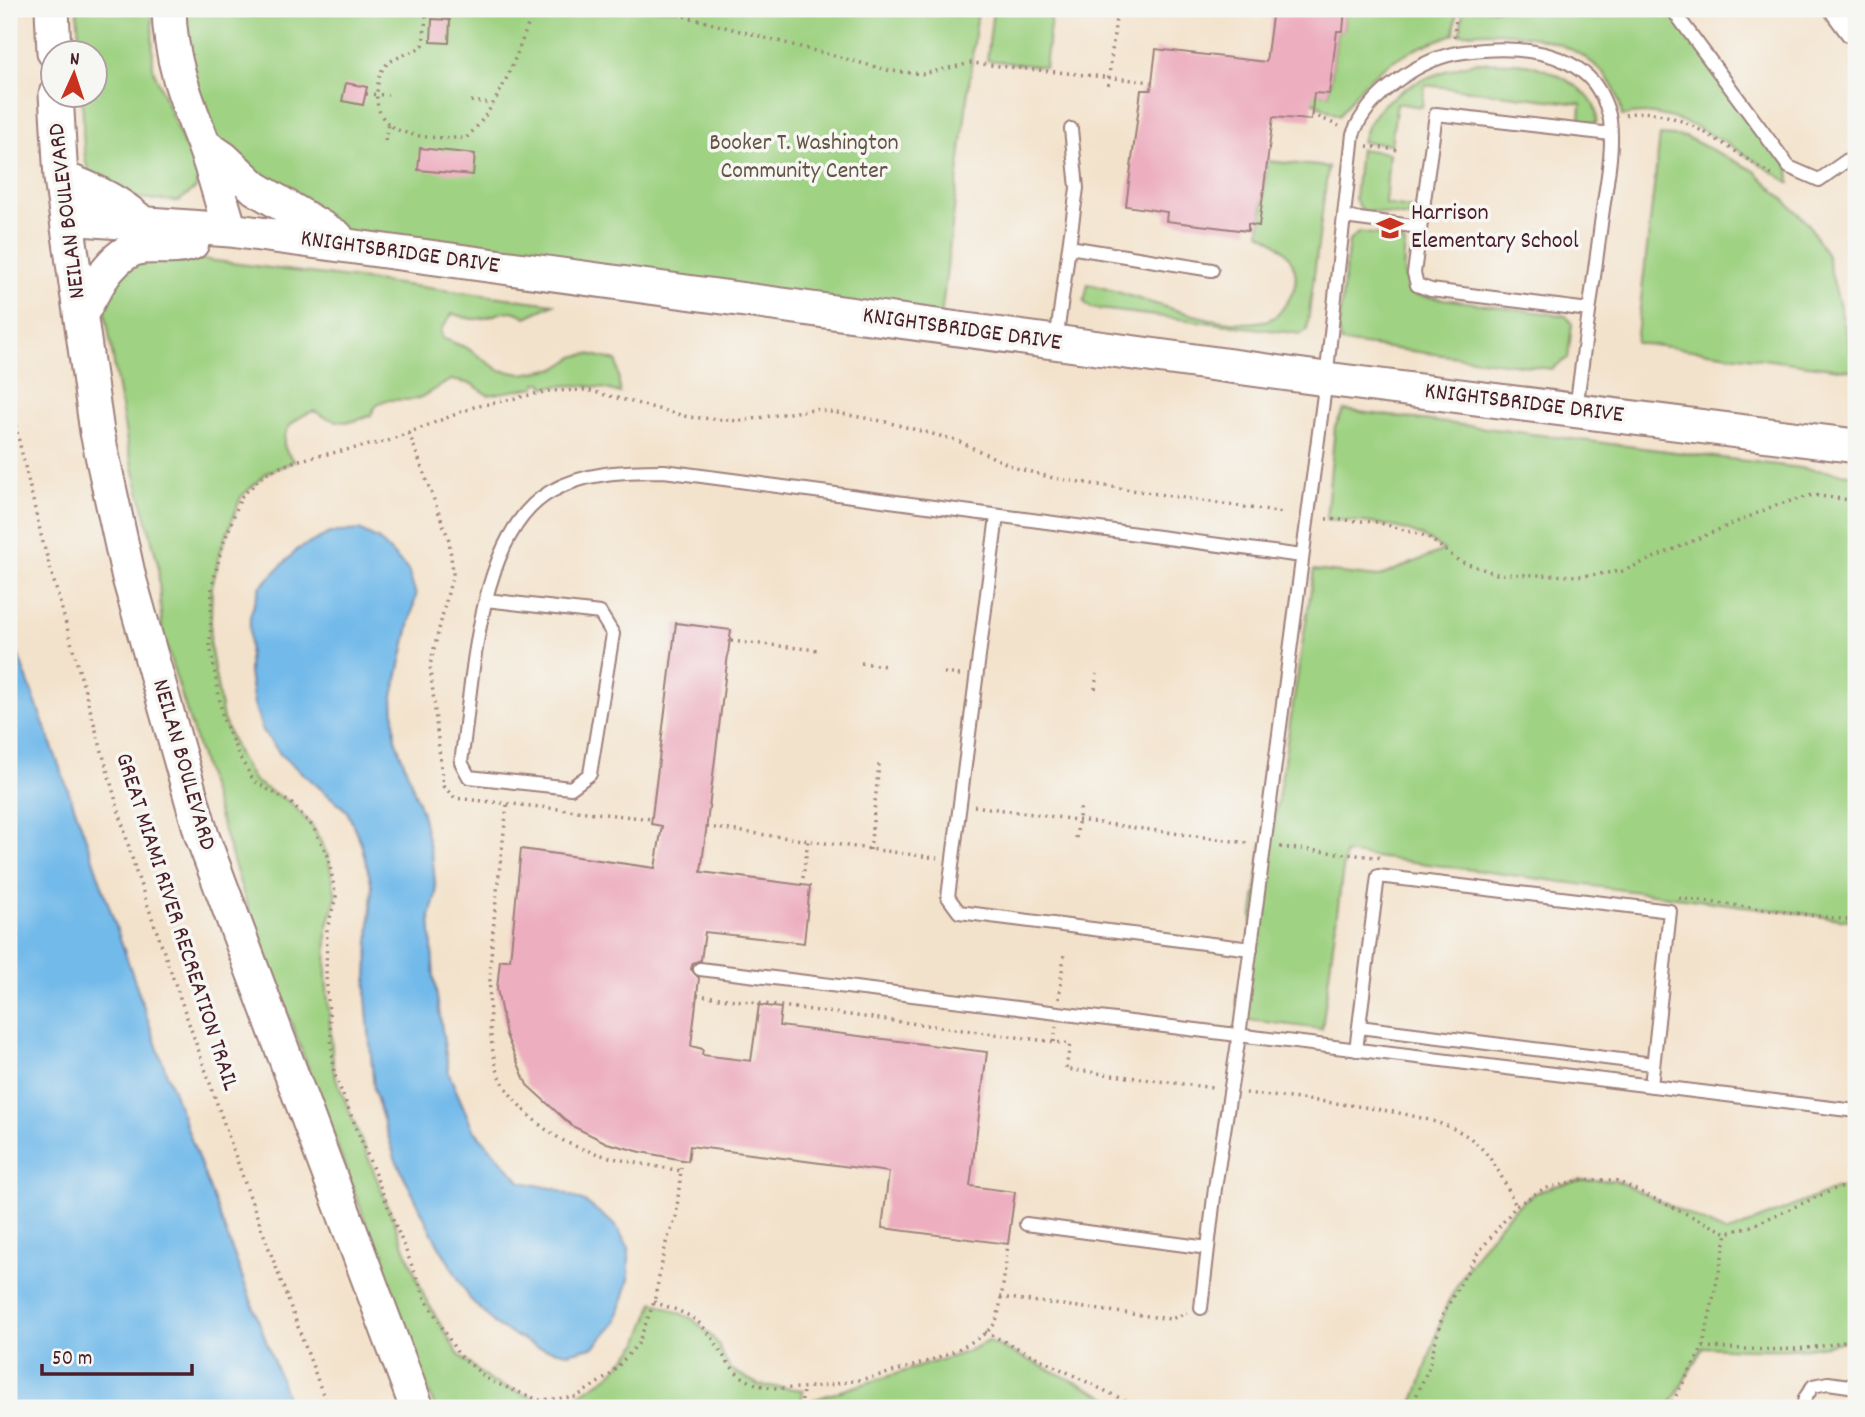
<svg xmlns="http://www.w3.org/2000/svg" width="1865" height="1417" font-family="Dekko,sans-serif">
<rect width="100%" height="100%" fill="#f6f6f2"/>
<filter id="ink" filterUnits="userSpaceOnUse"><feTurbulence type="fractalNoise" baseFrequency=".0143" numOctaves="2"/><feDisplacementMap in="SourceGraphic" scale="14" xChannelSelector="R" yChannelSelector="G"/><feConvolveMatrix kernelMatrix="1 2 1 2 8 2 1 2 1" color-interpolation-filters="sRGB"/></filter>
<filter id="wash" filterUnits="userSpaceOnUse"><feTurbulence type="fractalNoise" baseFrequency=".00686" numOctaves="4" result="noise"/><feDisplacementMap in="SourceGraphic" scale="28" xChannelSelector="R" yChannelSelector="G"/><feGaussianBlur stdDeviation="1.57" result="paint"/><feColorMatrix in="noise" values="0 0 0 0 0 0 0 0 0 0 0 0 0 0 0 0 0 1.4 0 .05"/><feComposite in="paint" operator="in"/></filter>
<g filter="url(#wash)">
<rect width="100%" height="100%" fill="#f3e2cb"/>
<!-- green -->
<path fill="#9fd282" stroke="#747856" stroke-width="2" d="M77,9H152L153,69L184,145L196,163L199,175L196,188L179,201C150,199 97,201 87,166C81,145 84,117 82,95L94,94V52H80Z
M169,9H978L940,326L354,247L223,158Z
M993,9H1052L1045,67L987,60Z
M1340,9L1417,11L1457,9L1454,34C1399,54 1372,66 1339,116L1309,100L1313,92L1329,94L1337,31L1343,30L1345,13L1339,12Z
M1463,9H1672L1789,167L1790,183C1746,157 1675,100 1622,116C1614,44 1519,25 1460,34Z
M1477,62C1493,63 1511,62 1526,64C1550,69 1603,92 1596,123H1580L1581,104L1425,85L1422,107L1397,103L1391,144L1362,142C1373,92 1433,73 1477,62Z
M1660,135L1686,137L1755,171L1808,223L1827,256L1856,371L1636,343Z
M1360,149L1389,153L1385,204L1410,208L1409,217L1362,210L1355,199Z
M1267,161L1328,167L1307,330L1301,334L1091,308L1084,302L1088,284C1133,293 1232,339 1275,317C1279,314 1283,308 1285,305C1309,274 1289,248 1260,233Z
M1359,232L1399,238L1405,244C1403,265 1401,279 1415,295L1566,316L1572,324L1568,358L1551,369L1341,342L1338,331L1349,241Z
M152,253L554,304L526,317C506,303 496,319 475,319C467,319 460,315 452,314L441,330L442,338L467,348L499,370L522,374L557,368L576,356L589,354L617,361L620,393C593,384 572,384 544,387L543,383H536V387L488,395L472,384L451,380C440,385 426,397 415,399C396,403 380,392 371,415C350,425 334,424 314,411C290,418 271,441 295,461L266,473L241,497L221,550L212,587L210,645L223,719L239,756L254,781L291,803L313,827L328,856L336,897L327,929L326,976L334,1073L425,1298L458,1354L490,1381L539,1400L576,1397L610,1375L638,1344L654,1302L693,1319L716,1341L730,1369L759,1385L803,1390L801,1408H435L245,899L162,632L158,564L128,448L105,310V287Z
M1344,410L1856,475V921L1345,853L1322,1029L1240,1019L1262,843L1271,844L1314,570L1378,577L1444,550C1411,523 1367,522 1326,519L1335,426Z
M1581,1180H1615L1727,1233L1835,1189L1856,1185V1337C1807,1355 1755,1349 1703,1347L1669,1408H1411C1424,1378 1432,1347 1442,1317C1455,1280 1507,1202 1544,1189C1556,1185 1569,1183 1581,1180Z
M988,1341L1131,1408H808L809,1401L966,1352Z"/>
<!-- water -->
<path fill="#72baea" stroke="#5e6c8a" stroke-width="2" d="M359,530L379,540L408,570L416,595L393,696L395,738L422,813L433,862L436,894L430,916L434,978L449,1074L473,1129L521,1182L556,1189L587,1203L615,1225L629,1248V1279L616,1322L595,1346L568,1353L537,1347L498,1327L470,1299L434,1237L395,1158L374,1090L366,997L372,886L361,843L347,811L281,755L262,729L254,704L249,673L250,616L260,587L298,549L330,533Z
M9,630L84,833L161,1058L291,1408H9Z"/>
<g id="blocks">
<!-- building -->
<path fill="#edaec0" d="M1273,9H1345L1343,31H1337L1329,94L1314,93L1311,120L1273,117L1259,226L1248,224V231L1166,221L1167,212L1126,206L1141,90H1151L1156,49L1266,62Z
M432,19L450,20L449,43L431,42Z
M346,83L367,87L363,105L342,101Z
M420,148L475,154L473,175L418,170Z
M676,623L731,630L701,872L810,886L804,943L705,932L701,960L693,963L691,969L699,978L691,1046L703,1049L702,1055L751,1061L759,1005L781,1008L779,1026L987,1052L970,1186L1015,1192L1008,1244L882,1228L889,1172L690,1146L688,1161L641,1152L607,1143L572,1126L527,1085L506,1035L497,989L500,960H510L521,849L655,868L662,826L651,824Z"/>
</g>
</g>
<g filter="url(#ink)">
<use href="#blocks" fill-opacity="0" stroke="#9e807b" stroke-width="2"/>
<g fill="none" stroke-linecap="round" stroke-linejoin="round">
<defs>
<path id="lane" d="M1672,9L1789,167L1819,180L1856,154
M1344,217L1420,227
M1069,247L1212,270
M1589,310L1431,290L1417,285L1414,273L1436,114L1611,134
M1056,342L1077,188L1071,129
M997,516L948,897L959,912L1251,949
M486,600L600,613L613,634L590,774L571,788L469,777L461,762C473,686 476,535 550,492C584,472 626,471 664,471L1302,556
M700,969L1856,1111
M1359,1027L1653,1064
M1356,1050L1378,876L1670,911L1651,1086
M1026,1224L1208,1248
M1201,1308L1215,1188L1239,1036L1326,379L1353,134C1369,94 1421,57 1464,52C1506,46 1563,47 1593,82C1601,92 1608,108 1610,120C1614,150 1606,186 1602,216C1594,280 1584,345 1576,410
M1803,1408L1805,1398L1813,1386L1828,1383L1856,1387"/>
<path id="secondary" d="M52,9L54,52
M169,9C170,59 185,97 203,143C214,171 221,201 230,230
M1842,9L1856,28
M56,94L61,178L97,432L129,578L202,836L417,1408
M204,145L223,158L255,188L337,237
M61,178C90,188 118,201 141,222
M67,218L230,230L1326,379L1856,446
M81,314C94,291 112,250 143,247C159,246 177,249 192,243"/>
</defs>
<!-- lane casing -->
<use href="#lane" stroke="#9e807b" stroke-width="16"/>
<!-- secondary casing -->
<use href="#secondary" stroke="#9e807b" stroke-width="37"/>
<!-- path -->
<path stroke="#9e807b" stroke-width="3.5" stroke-dasharray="2 5" stroke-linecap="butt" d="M427,9L423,45C411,55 394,56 385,66C378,74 378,83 377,92C373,141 433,138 466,138C501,105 517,53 534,9
M657,9L891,71L923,74L971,63L1152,82
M427,10L472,14
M1454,37L1457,9
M1108,85L1117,9
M366,94L388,95
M471,101L492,104
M1312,114L1339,126
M1625,115C1674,100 1735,154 1775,177
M385,141L388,123
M1367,146L1398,150
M9,398L42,539L136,872L247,1189L328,1408
M409,433L449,540L453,573L430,665L443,786L455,798L652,819
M1326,519L1377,522L1428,537L1459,561L1497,574L1582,576L1623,571L1776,505L1813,495L1856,501
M731,641L818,650
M861,663L886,666
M944,673L960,675
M1095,689L1097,674
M507,805C501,868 474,1029 502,1081C515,1105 543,1131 568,1143C603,1159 644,1164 682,1171
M974,806L1247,843
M707,827L937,858
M1076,838L1081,804
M1280,847L1384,858
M870,850L879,764
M802,885L808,841
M1679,898L1856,921
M697,995L1070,1044L1066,1069L1214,1088
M1059,999L1064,954
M1054,1042L1056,1027
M1246,1093C1298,1100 1427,1108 1467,1136C1492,1153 1503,1179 1516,1206
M682,1160L676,1217L666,1243L654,1302L638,1344L610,1375L576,1397L539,1400L490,1381L458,1354L425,1298L334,1073L326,976L327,929L336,897L328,856L313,827L291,803L254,781L239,756L223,719L210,645L212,587L221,550L241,497L266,473L295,461L388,441L474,407L549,391L587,390L688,417L740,421L814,409L882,421L956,440L1016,468L1053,478L1283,513
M1000,1297L1171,1319L1187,1313
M654,1302C667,1307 683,1311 694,1319C723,1340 721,1373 759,1385C804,1400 968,1362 995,1323C1001,1313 1006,1259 1008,1244
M985,1332L1140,1408
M1703,1347C1754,1349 1808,1355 1856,1337
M801,1408L803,1390
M1411,1408L1428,1369L1443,1314L1478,1253L1516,1206L1543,1189L1581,1180H1615L1727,1233L1751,1226L1835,1189L1856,1185
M1669,1408L1703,1347L1727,1233"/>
<!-- lane -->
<use href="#lane" stroke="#fff" stroke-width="12"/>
<!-- secondary -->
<use href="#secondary" stroke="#fff" stroke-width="33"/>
</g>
</g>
<!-- icons -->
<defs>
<symbol id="school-bare" viewBox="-9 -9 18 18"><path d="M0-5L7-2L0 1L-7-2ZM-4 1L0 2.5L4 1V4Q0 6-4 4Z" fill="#c8321e" stroke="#f6f6f2" stroke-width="2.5" paint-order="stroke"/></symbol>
</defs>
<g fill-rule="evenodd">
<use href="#school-bare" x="1371" y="209" width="38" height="38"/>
</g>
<g text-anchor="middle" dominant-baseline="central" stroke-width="7" stroke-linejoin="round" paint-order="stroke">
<!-- park labels -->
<g font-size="24" fill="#645545" stroke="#f6f6f2">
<text x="804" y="144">Booker T. Washington<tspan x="804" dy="28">Community Center</tspan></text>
</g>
<!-- street labels -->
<g font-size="24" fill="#4a1f2b" stroke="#f6f6f2">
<text transform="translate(68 211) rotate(-97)">NEILAN BOULEVARD</text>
<text transform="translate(400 253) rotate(8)">KNIGHTSBRIDGE DRIVE</text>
<text transform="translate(962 330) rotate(8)">KNIGHTSBRIDGE DRIVE</text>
<text transform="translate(1524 404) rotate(7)">KNIGHTSBRIDGE DRIVE</text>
<text transform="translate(183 765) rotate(74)">NEILAN BOULEVARD</text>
<text transform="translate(176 922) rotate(72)">GREAT MIAMI RIVER RECREATION TRAIL</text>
</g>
<!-- poi labels -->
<g font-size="24" fill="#4a1f2b" stroke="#f6f6f2" text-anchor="start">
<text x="1411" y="214">Harrison<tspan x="1411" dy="28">Elementary School</tspan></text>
</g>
</g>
<!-- margin -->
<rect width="1865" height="1417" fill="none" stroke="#f6f6f2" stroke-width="35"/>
<!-- north arrow -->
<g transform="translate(74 74) rotate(3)"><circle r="33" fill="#f6f6f2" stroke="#b1a0a2" stroke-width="2"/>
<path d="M0-5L12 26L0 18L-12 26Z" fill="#c8321e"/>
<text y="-10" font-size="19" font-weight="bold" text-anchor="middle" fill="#4a1f2b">N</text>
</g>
<!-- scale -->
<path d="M42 1364v10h150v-10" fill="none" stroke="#4a1f2b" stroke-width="3.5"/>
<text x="52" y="1364" font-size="21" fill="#4a1f2b" stroke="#f6f6f2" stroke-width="5" paint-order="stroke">50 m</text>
</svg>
